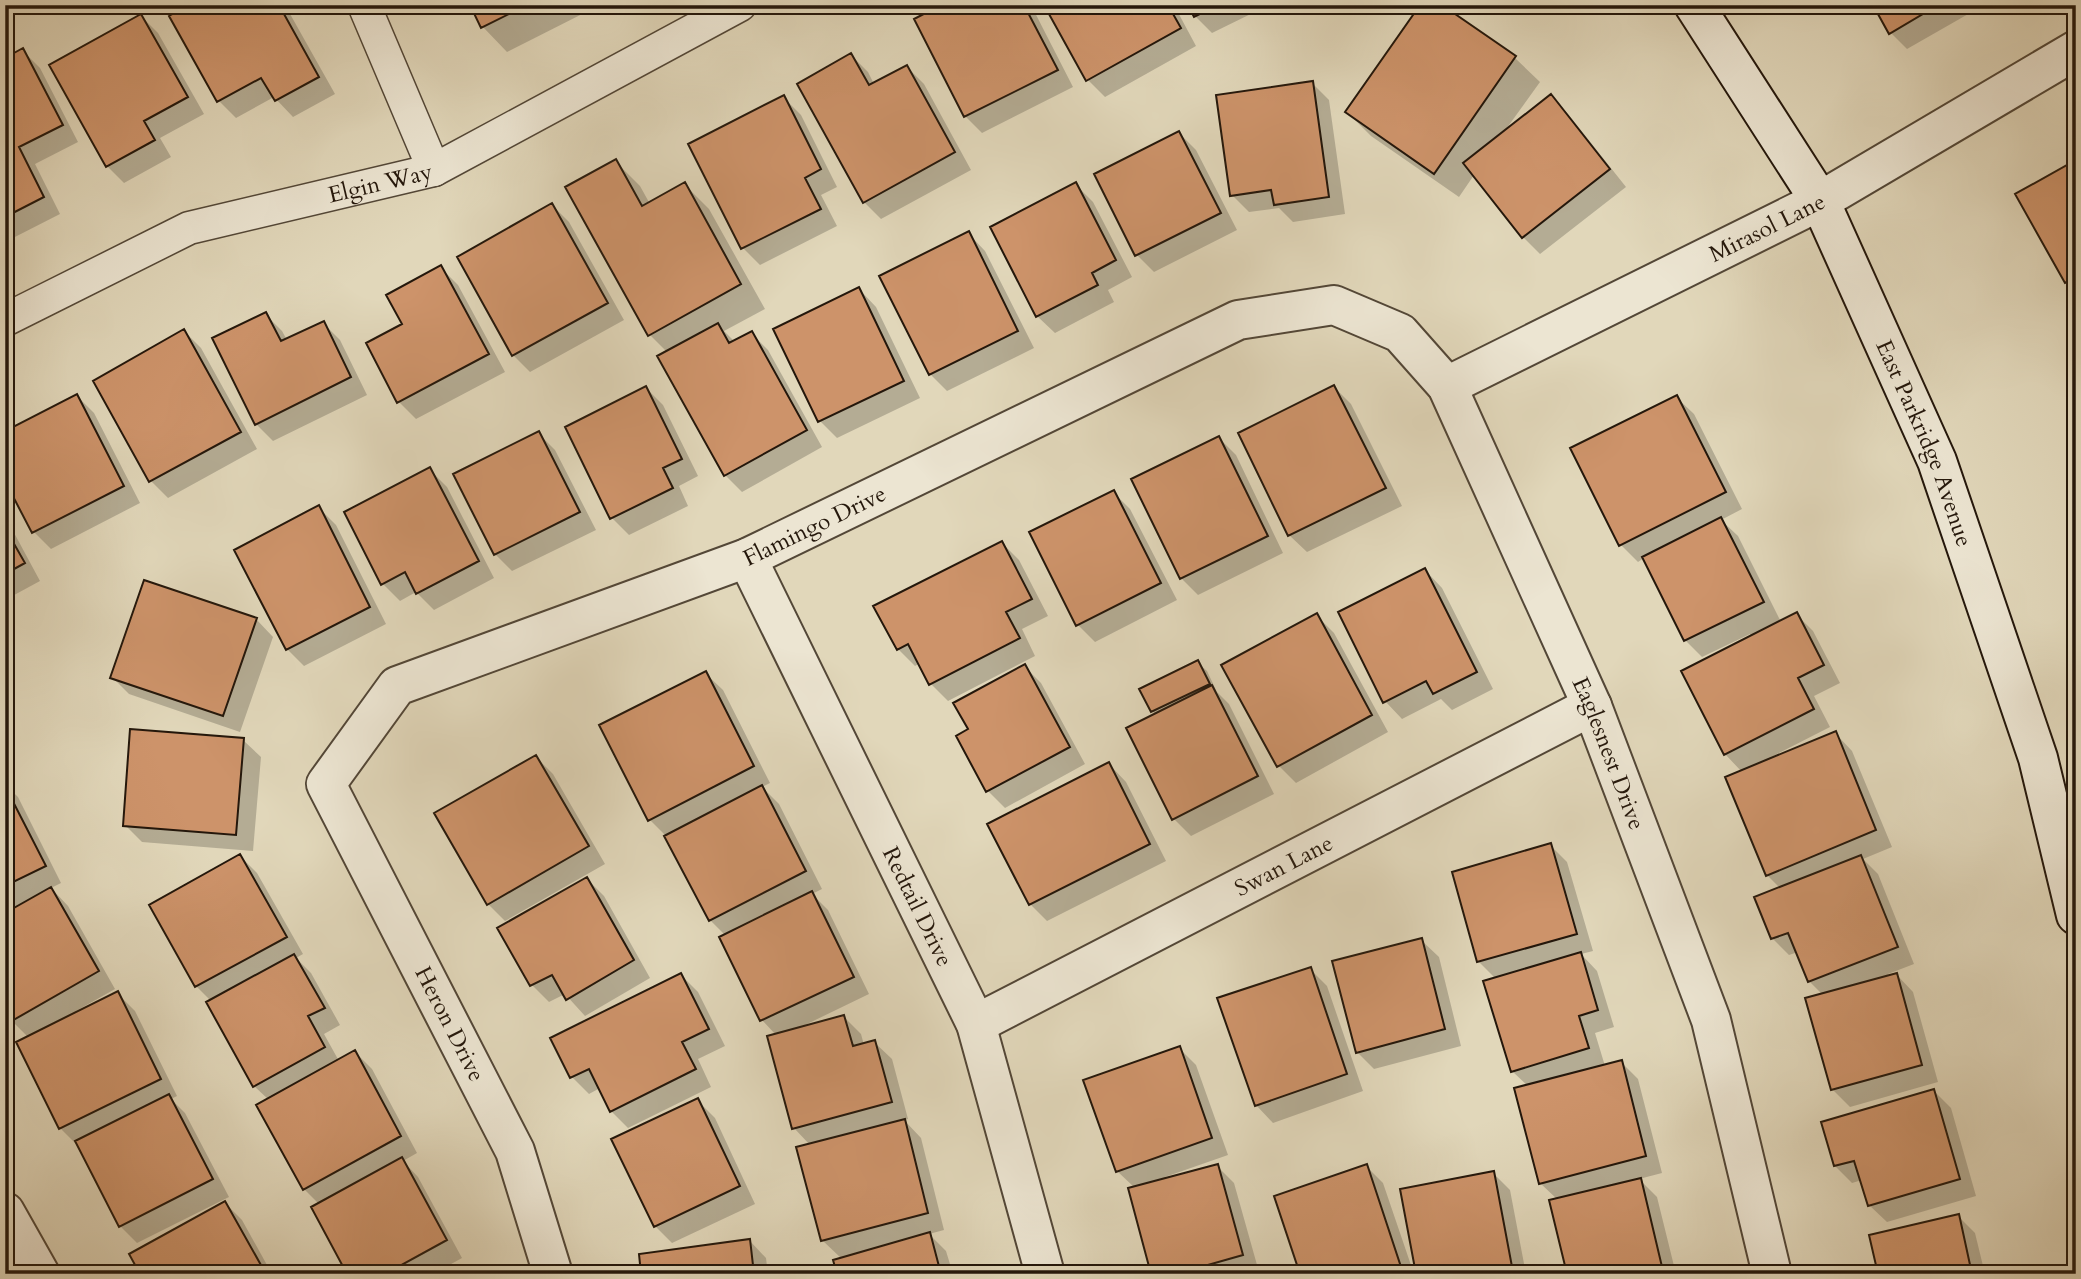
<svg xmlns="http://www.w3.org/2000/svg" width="2081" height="1279" font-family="Cardo,serif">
<rect width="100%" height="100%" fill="#e1d7ba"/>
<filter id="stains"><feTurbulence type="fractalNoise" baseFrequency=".00286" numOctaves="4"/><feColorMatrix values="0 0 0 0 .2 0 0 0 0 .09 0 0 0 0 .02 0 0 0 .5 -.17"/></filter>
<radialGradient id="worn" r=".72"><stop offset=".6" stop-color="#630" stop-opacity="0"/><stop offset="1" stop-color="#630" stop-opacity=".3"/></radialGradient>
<!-- shadow -->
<path fill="#0003" d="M192,5H285L335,94L293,117L274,97L236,118L219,101L171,17Z
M472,5H600L507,52L483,27Z
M945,5H1031L1073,87L982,133L965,116L917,20Z
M1046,5H1174L1196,46L1105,97L1088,80Z
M1190,5H1269L1212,33L1195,16Z
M1439,5L1515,58L1540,82L1504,132L1551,97L1568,114L1626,187L1540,254L1523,237L1474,175L1459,197L1371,136L1347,112Z
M1875,5H1984L1907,49L1890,32Z
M141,16L158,33L204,114L160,138L171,157L124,183L107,166Z
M23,51L40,68L78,142L35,164L60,214L9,240L5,236V60Z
M851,55L868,72L874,84L907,67L924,84L971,170L881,219L864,202Z
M1312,83L1329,100L1345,214L1293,222L1279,208L1249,212L1232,195Z
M784,98L801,115L837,187L821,195L837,226L760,265L743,248L690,145Z
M1179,133L1196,150L1237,230L1154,272L1137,255Z
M615,161L640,186L650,204L684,184L709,209L765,309L724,331L735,342L751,333L768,350L822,447L742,492L725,475L667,352L650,335Z
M2076,162V291L2067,282L2017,194Z
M1076,185L1093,202L1132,277L1108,290L1114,302L1055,333L1037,316Z
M552,205L569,222L624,320L530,372L513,355Z
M968,233L985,251L1034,348L947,391L930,374Z
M441,268L458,285L505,372L416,419L399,402L405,325Z
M859,289L876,307L920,398L837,438L820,421L775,330Z
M265,314L282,331L287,340L323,323L340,340L367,395L273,441L256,424Z
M184,331L201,348L257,449L168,498L151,481L95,381Z
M1334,387L1351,404L1402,506L1307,552L1289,535Z
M646,388L663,405L698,476L679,486L688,506L629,535L612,518L567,428Z
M77,396L94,413L140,503L51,549L34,532L5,477Z
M1676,397L1694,414L1742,509L1721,520L1738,536L1781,622L1796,614L1813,631L1840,683L1814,696L1830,727L1771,757L1772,759L1835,733L1852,751L1892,847L1863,859L1878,874L1914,964L1888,974L1889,976L1896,974L1913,992L1938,1082L1850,1107L1832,1089L1823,995L1809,981L1798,952L1789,955L1772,938L1781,889L1767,875L1742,772L1725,754L1751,637L1750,634L1702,657L1685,640L1644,558L1638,562L1621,545Z
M538,433L555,450L596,530L512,571L495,554Z
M1219,438L1236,455L1283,553L1198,595L1181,578Z
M430,470L447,487L494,578L434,610L416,592L400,601L383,584Z
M1113,492L1130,509L1177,600L1095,642L1078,625Z
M319,508L336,525L386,624L304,666L287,649Z
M5,516L40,581L5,600Z
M1002,543L1019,560L1048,616L1022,629L1035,656L948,701L931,684L920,663L915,666L898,649Z
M1425,570L1442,588L1493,689L1452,710L1441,699L1402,719L1385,701Z
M1316,615L1334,633L1388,732L1296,783L1279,766L1223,666Z
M256,619L273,637L240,732L129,694L112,677Z
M1198,663L1207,671L1217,692L1229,704L1274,794L1191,836L1174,819L1156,715L1152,711Z
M1024,666L1041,683L1085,764L1005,808L988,791Z
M705,673L723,690L770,783L762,787L779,804L822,889L812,894L828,910L869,994L805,1025V1027L843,1016L861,1034L864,1045L874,1042L892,1059L908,1119L904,1120L921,1138L944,1230L929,1234L946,1251L953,1274H838L842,1259L822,1240L810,1145L794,1128L776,1035L762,1020L721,937L725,935L710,920L667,837L650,820Z
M243,740L261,757L253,851L142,842L125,825Z
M536,757L553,774L605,864L505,921L488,904Z
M1109,764L1126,782L1166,861L1047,921L1030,904Z
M5,784L18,797L61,883L51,888L68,906L115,989L76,1011L77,1014L118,994L135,1011L177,1096L171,1099L185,1113L229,1197L137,1243L120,1226L77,1145L60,1128L29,1038L12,1021L10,912L9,909L5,911Z
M1550,845L1567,862L1593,951L1581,954L1597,971L1614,1027L1595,1033L1605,1066L1621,1062L1638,1079L1662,1173L1639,1179L1657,1197L1676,1274H1569L1558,1200L1540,1183L1528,1086L1512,1071L1496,979L1478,961Z
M240,856L257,873L303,954L296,958L311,973L340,1025L324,1034L339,1061L355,1052L372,1069L417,1153L403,1161L418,1177L462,1258L433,1274H349L319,1204L304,1189L269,1100L254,1086L212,1002L196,986L152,906Z
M587,879L604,896L650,978L585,1016L565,994L549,1002L532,985L499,928Z
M1421,940L1439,957L1461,1046L1374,1069L1357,1052Z
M1310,969L1327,986L1363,1091L1273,1123L1256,1105Z
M681,975L698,992L725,1046L698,1059L711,1087L628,1128L611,1111L600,1088L589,1094L572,1077L553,1038Z
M1179,1048L1196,1065L1228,1155L1165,1177L1166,1180L1217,1166L1234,1183L1259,1272L1253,1274H1153L1135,1188L1117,1171Z
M1934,1091L1951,1108L1976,1196L1887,1222L1869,1205L1862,1180L1852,1183L1835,1166Z
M698,1101L715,1118L755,1204L672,1243L655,1226Z
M1366,1166L1383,1183L1414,1274H1302Z
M1493,1173L1510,1190L1526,1274H1418Z
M225,1203L242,1220L272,1274H142Z
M1958,1216L1975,1233L1985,1274H1880Z
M749,1240L766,1258L768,1274H643Z"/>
<!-- building -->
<path fill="#cd936a" stroke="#24170b" stroke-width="2" d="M188,5H279L319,77L275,101L261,78L217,102L169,16Z
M470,5H527L481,28Z
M941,5H1024L1058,70L964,117L914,19Z
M1044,5H1168L1181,28L1086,81Z
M1188,5H1218L1194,17Z
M1420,5H1442L1516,56L1434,174L1345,112Z
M1873,5H1938L1889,34Z
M141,14L188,97L144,121L155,140L106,167L49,65Z
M23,48L63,125L19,147L44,197L5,217V58Z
M851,53L869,85L907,65L955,152L863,203L797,84Z
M1313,81L1329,197L1274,205L1271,190L1230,196L1216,95Z
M1551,94L1610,169L1522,238L1463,163Z
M784,95L821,169L805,178L821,209L741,249L688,144Z
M1179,131L1221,213L1135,256L1094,174Z
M616,159L642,206L685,182L741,284L648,336L565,187Z
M2076,160V278L2065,283L2015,194Z
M1076,182L1116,260L1092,273L1098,285L1036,317L990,227Z
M552,203L608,303L512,356L457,257Z
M969,231L1018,331L929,375L879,276Z
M441,265L489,354L397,403L366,343L402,324L386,295Z
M859,287L904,381L818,422L773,329Z
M266,312L281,341L324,321L351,377L255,425L212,338Z
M718,323L729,343L752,331L807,430L724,476L657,356Z
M184,329L241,432L149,482L93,381Z
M1334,385L1386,488L1288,536L1238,433Z
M646,386L682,459L663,468L673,488L610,519L565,427Z
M77,394L124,486L32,533L5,481V431Z
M1677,395L1726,492L1619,546L1570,448Z
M539,431L580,512L494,555L453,474Z
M1219,436L1268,536L1180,579L1131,479Z
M430,467L479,561L416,594L405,572L381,585L344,512Z
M1114,490L1161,583L1076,626L1029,532Z
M319,505L370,607L286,650L234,550Z
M1721,517L1764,602L1684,641L1642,557Z
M5,528L25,563L5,574Z
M1002,541L1032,599L1006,612L1020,638L929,685L908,644L897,650L873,606Z
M1425,568L1477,672L1433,694L1426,681L1383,703L1338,612Z
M144,580L257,618L223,716L110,678Z
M1797,612L1824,665L1798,678L1814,709L1724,755L1681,671Z
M1317,613L1372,715L1277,767L1221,665Z
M1198,660L1210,684L1151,712L1139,689Z
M1025,664L1070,747L986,792L956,736L968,729L953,703Z
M706,671L754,766L648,821L599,725Z
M1212,685L1258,776L1172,820L1126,728Z
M130,729L244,738L236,835L123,826Z
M1836,731L1876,830L1766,876L1725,777Z
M536,755L589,846L487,905L434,813Z
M1109,762L1150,844L1029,905L987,824Z
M762,785L806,871L709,921L664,836Z
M5,786L46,866L5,886Z
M1551,843L1577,934L1477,962L1452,872Z
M240,854L287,937L195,987L149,905Z
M1861,855L1898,947L1808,982L1788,933L1771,939L1754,897Z
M587,877L634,960L566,1000L552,975L530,986L497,928Z
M51,887L99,971L10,1022L5,1013V913Z
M812,891L854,977L760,1021L719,937Z
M1422,938L1445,1029L1356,1053L1332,961Z
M1581,952L1598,1010L1579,1016L1589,1048L1511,1072L1483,981Z
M294,954L325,1008L308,1016L325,1047L253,1087L206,1002Z
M1311,967L1347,1074L1255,1106L1217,998Z
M681,973L709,1029L682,1042L696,1069L610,1112L589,1069L570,1078L550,1038Z
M1897,973L1922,1065L1831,1090L1805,998Z
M118,991L161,1079L59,1129L16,1042Z
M844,1015L853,1046L875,1040L892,1102L792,1129L767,1036Z
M1180,1046L1212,1138L1116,1172L1083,1080Z
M355,1050L401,1136L303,1190L256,1105Z
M1622,1060L1646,1156L1539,1184L1514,1088Z
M1934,1089L1960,1179L1868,1206L1854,1161L1834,1166L1821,1122Z
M169,1094L213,1179L119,1227L75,1141Z
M698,1098L740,1186L654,1227L611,1139Z
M905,1119L928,1213L821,1241L796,1147Z
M402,1157L447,1240L385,1274H347L311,1207Z
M1218,1164L1243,1255L1176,1274H1151L1128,1188Z
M1367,1164L1402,1270L1391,1274H1300L1274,1196Z
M1494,1171L1513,1272L1504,1274H1416L1400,1189Z
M1641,1178L1663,1271L1651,1274H1567L1549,1200Z
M225,1201L266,1274H140L129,1254Z
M1959,1214L1972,1274H1878L1869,1235Z
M930,1232L941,1274H837L833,1260Z
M750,1239L754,1274H641L639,1254Z"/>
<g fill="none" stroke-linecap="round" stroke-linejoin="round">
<defs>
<g id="service">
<path d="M364,5L434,170"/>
<path id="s1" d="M5,320L189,228L434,170L740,5"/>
</g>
<g id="minor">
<path id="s2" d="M1447,386L1820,201L2076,50"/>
<path id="s3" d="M747,558L976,1024L1045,1274"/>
<path id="s4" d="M976,1024L1592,706"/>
<path d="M5,1212L40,1274"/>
<path id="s5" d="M553,1274L515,1151L326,784L397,686L747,558L1238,320L1334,305L1400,333L1447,386L1592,706L1711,1020L1772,1274"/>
</g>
<g id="secondary">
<path id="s6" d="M1694,5L1820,201L1937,461L2038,758L2076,915"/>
</g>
</defs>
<!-- service casing -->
<use href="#service" stroke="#534737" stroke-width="35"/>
<!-- minor casing -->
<use href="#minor" stroke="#534737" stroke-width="42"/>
<!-- secondary casing -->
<use href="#secondary" stroke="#24170b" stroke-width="42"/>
<!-- service -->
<use href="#service" stroke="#ece5d2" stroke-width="32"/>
<!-- minor -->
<use href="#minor" stroke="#ece5d2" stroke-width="38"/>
<!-- secondary -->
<use href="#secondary" stroke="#ece5d2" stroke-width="38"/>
</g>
<g text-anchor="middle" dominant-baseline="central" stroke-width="7" stroke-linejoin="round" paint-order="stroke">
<!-- street labels -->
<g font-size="23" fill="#24170b" stroke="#ece5d2">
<text stroke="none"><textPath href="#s1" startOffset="402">Elgin Way</textPath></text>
<text stroke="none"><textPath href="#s2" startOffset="357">Mirasol Lane</textPath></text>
<text stroke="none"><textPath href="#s6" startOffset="497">East Parkridge Avenue</textPath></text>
<text stroke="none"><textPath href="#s5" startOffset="1110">Flamingo Drive</textPath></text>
<text stroke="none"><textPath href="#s5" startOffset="2222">Eaglesnest Drive</textPath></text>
<text stroke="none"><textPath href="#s4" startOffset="346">Swan Lane</textPath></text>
<text stroke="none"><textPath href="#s3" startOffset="388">Redtail Drive</textPath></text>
<text transform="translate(450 1024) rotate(63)">Heron Drive</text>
</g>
</g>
<!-- margin -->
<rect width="2081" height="1279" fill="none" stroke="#e1d7ba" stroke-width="28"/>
<rect x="7" y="7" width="2067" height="1265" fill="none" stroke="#24170b" stroke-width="3.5"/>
<rect x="14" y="14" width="2053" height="1251" fill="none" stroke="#24170b" stroke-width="2"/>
<rect width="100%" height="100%" filter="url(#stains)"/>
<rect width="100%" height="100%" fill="url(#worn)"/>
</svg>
